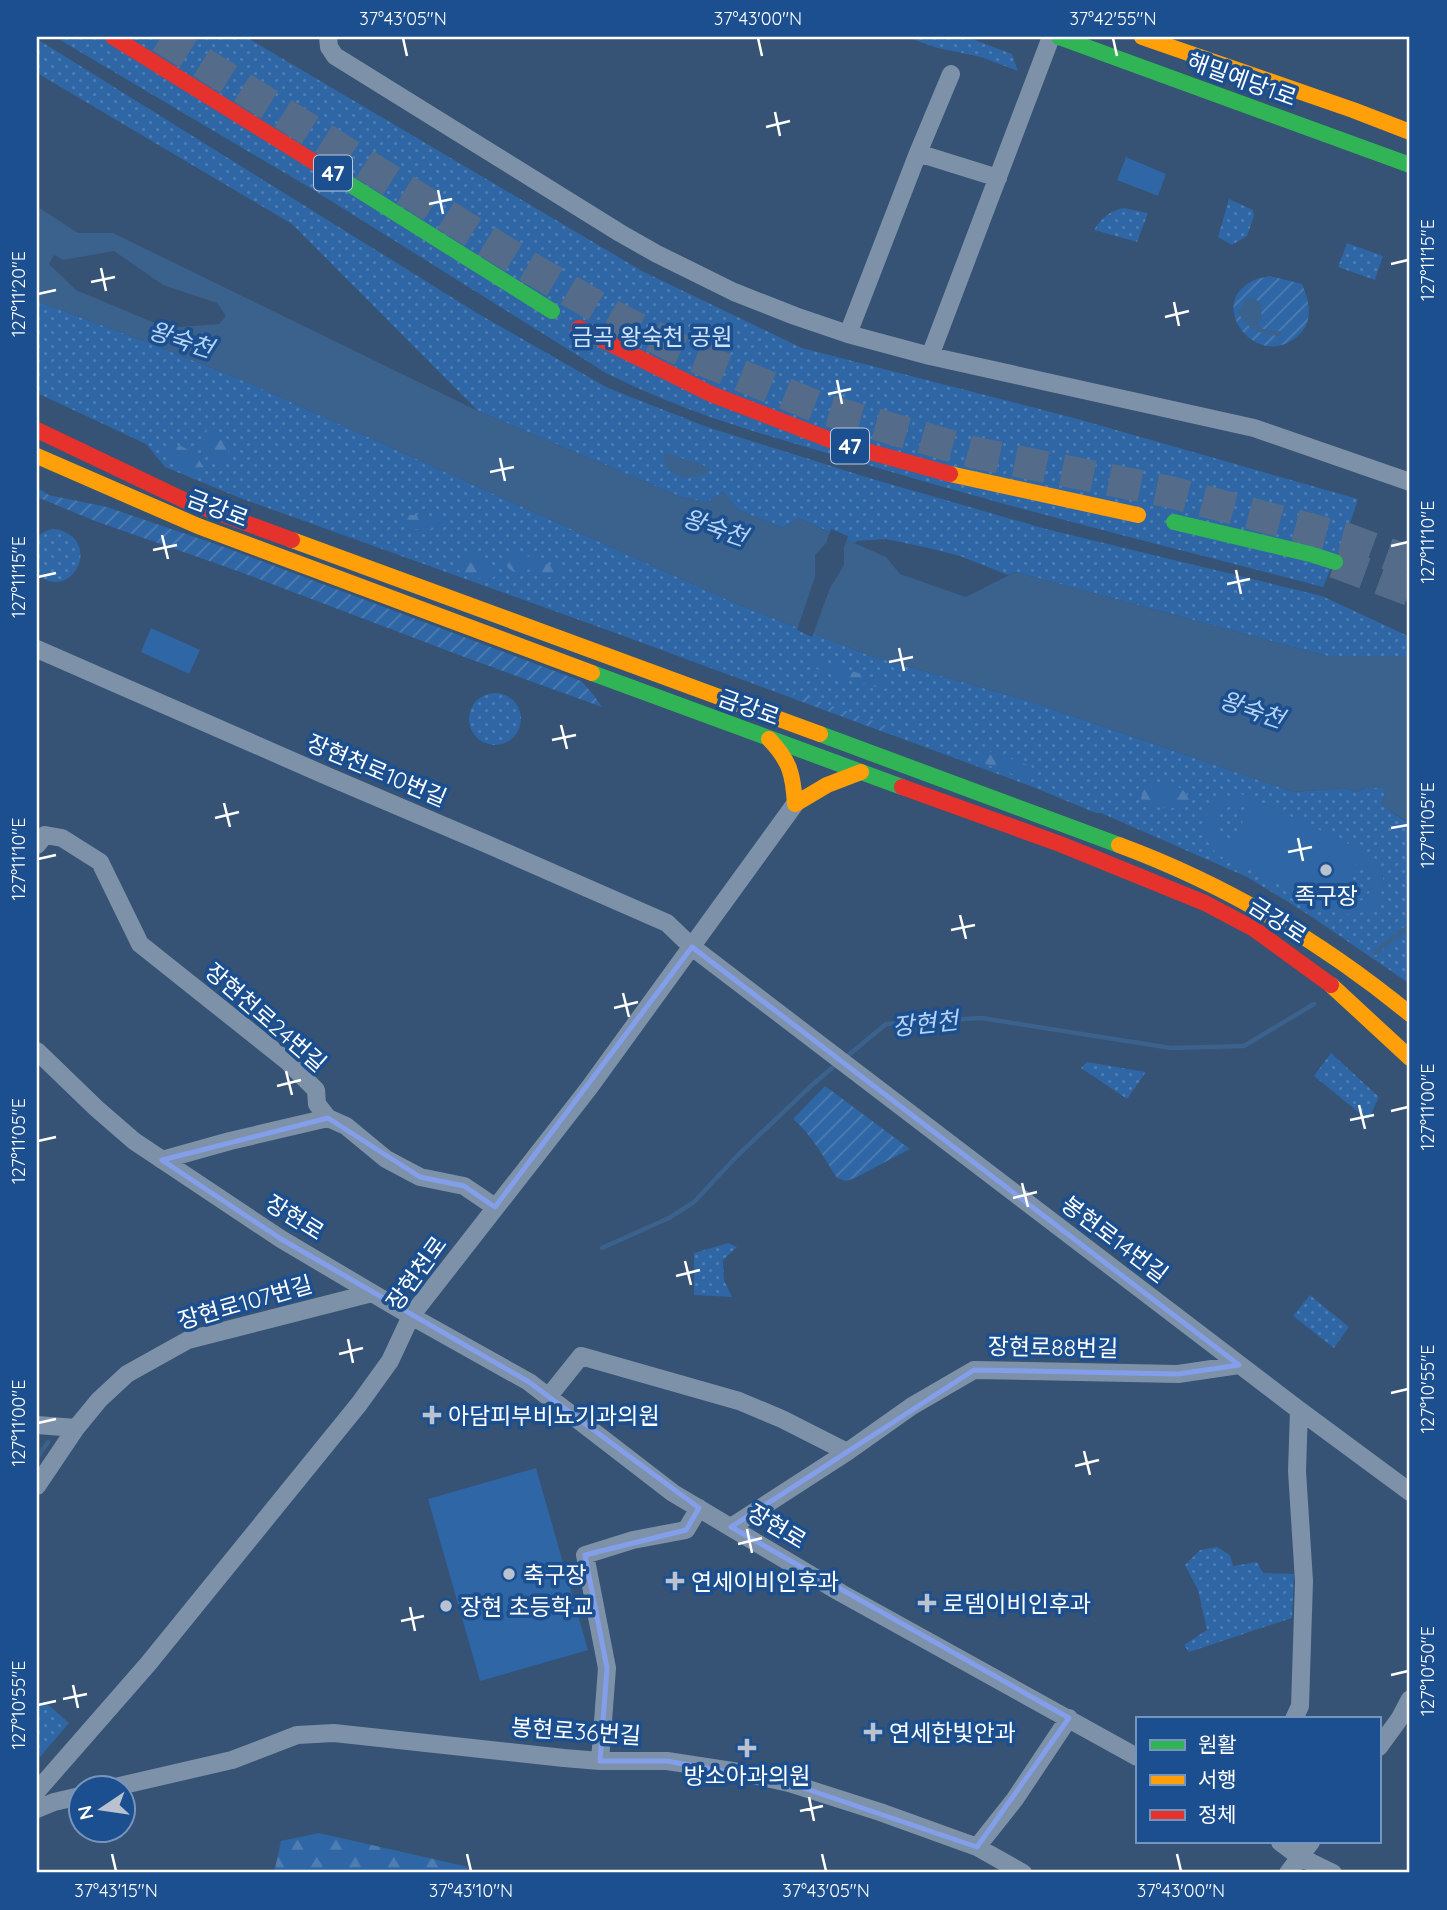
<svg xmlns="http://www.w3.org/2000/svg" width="1447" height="1910" font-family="Quicksand,'Noto Sans KR',sans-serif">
<defs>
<pattern id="grass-dots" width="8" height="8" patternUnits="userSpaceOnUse" patternTransform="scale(1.75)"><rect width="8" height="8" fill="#2f66a5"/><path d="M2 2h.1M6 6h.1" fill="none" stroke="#4e7db2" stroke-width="1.8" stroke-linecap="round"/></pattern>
<pattern id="forest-firs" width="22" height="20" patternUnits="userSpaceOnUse" patternTransform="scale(1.75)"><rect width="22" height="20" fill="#2f66a5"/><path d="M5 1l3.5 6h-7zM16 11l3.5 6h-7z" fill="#4e7db2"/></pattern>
<pattern id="garden-furrows" width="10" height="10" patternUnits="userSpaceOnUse" patternTransform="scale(1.75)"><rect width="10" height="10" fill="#2f66a5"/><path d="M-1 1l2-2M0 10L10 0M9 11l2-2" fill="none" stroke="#4e7db2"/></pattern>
</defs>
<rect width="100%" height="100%" fill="#365274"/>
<!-- grass -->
<path fill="url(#grass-dots)" d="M55,37H246L642,271L802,348L1074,418L1358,499L1349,527L1323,587C1169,547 1014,509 861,463C775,438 686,414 606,373L312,189Z
M906,37H967L1012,54L1018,71L981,57L938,48Z
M37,39L477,313L608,388L707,427L869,478L1046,529L1322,596L1410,637V656H1327L1015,572L1008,575L960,556L933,549L886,539L857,541L855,543L798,518L783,528L738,510L723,492L708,503L681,497L478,411L292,224L37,73Z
M1229,199L1253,210L1254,216L1247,236L1232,245L1218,237Z
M1124,208L1148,213L1137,242L1094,230C1102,217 1110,211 1124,208Z
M1347,243L1383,256L1375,280L1338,267Z
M37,301L160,347L249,383L737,604L871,656L1029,701L1294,792L1343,788L1357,792L1365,788H1386L1382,805L1405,821L1410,822V984L1309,915L1247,877L1101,813H1096L1033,787L621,635L240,498L165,467L146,444L37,393Z
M56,529C105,540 71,604 37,574V536L48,530Z
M469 719a26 26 0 1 1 52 0a26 26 0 1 1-52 0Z
M1331,1053L1379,1097L1368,1120L1314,1076Z
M1087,1062L1146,1072L1127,1099L1081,1068Z
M728,1243L737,1247L723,1260L724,1280L732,1297L694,1295V1253Z
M1310,1295L1349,1327L1334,1348L1293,1316Z
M1217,1547L1230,1555L1233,1566L1257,1562L1263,1573L1294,1574L1292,1618L1189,1652L1184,1645L1207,1630L1198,1590L1185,1565L1200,1550Z
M44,1701L69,1723L40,1757L37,1754V1709Z"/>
<!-- forest -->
<path fill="url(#forest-firs)" d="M207,428L213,429L228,444L229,457L226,460H219L205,446L202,436Z
M169,443C184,444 199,456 205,470C192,484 170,463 166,450Z
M404,512L411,515H426L444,522C434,537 403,532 404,512Z
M476,552C486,557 494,566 494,577L490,579L474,578L454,568C456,558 467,554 476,552Z
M514,553L531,557L561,570L560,577L556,580L531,569L514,572L508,568L505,562L508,556Z
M809,658L888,682V688L883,689L809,667L805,662Z
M981,750H986L1031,766L1034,771L1029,779H1025L981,762L976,756Z
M1158,784C1171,784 1183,785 1189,798L1187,804C1171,811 1155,810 1141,799L1143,789Z
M319,1833L464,1866L476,1873H274L281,1841Z"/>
<!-- garden -->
<path fill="url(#garden-furrows)" d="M1270,276L1302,284C1309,300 1314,319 1300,334C1258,375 1203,303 1254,280C1259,278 1265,277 1270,276Z
M37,488L49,495L107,507L224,547L581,681L593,694L602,707L467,658L232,569L95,521L37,497Z
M794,692L895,729L892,735L792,698Z
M825,1086L910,1149L855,1178L846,1181L837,1178C824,1158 812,1135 793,1119Z"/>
<!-- pitch -->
<path fill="#2f66a5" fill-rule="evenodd" d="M1126,157L1166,174L1158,196L1117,180Z
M151,628L200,650L189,674L141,652Z
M1237,794L1246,795L1372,855C1397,881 1378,920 1342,914L1218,855C1193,832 1204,798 1237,794ZM1232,805H1241L1249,808L1230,848C1210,837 1212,815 1232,805ZM1358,860C1387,873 1368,915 1339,900Z
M536,1468L588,1650L480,1681L428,1499Z"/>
<!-- water -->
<path fill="#3b618d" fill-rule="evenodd" d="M37,209H41L78,233H113L478,411L681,497L707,502L723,492L738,510L783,528L798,518L886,557L900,574L966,597L1015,572L1327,656H1410V822L1406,821L1382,805L1386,788H1365L1357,792L1343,788L1294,792L1029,701L871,656L737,604L249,383L160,347L37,301ZM114,251L163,285L217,303L226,316L219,324L167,328L76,290L49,264L54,255L63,260Z
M1253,298L1260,302L1262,317L1257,325C1264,331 1272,332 1281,331L1282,334L1280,336C1260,334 1248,330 1238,312L1246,300Z
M664,453L701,464L711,470C698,480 675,481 665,464C664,461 664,456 664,453Z"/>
<!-- pier -->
<path fill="#365274" d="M831,529L848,536L844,547V565L830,588L812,637L797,630L815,577V555L826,543Z"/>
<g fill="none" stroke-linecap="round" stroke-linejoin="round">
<!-- stream -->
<path stroke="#3b618d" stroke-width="4.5" d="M1375,953L1410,925
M845,1058L886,1024L981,1018L1171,1048L1244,1046L1314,1004
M602,1248L669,1218L694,1202L738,1155L812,1085L838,1063
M37,1458L48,1442"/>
<!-- highway-tunnel -->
<path stroke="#546c89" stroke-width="32" stroke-dasharray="32 16" stroke-linecap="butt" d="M161,37L527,266L618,319L693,356L823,409L976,453L1170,492L1347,539L1410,562
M1335,562L1410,590"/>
<!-- street -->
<path stroke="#7d92a8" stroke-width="18" d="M328,37L329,47L335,56L620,233L657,254L734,292L795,316L848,334L930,356L1254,428L1410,482
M918,153L951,74
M848,334L918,153L998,178
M930,356L1051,37
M37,649L327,776L489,845L667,923L692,947L1299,1410L1410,1492
M37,845L45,835L62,838L100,862L140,944L287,1061L316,1090L317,1104L328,1118L346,1126L386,1159L420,1177L464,1186L495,1207
M37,1051L96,1108L134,1141L281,1239L411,1316L529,1382L673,1493L841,1593L1137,1757
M162,1160L230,1141L328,1118
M549,1396L581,1356L739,1401L782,1419L847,1452
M37,1425L76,1428
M37,1486L76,1428L90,1411L99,1400L127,1374L188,1340L372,1293
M731,1527L847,1452L912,1406L974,1370L1178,1374L1239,1365
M1294,1719L1300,1706L1304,1581L1297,1471L1299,1410
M1379,1747L1400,1718L1410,1699
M600,1761L607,1668L585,1555L633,1540L686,1530L699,1508
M115,1787L232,1760L297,1735L334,1733L564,1758L600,1761H667L739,1772L789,1783L880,1812L977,1847L1023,1873
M37,1791L148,1664L359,1404L390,1361L411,1316L589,1088L795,804
M37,1809L54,1802L80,1796
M1280,1842L1300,1857L1333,1873
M977,1847L1015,1799L1069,1718
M1288,1873L1311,1842"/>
<!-- fast -->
<path stroke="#30b455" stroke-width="16" d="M1059,37L1410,165
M327,170L552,311
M1174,522L1310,554L1335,562
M592,673L902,787
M820,734L1119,845"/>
<!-- slow -->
<path stroke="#ff9f0a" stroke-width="16" d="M1142,37L1353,110L1410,132
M37,456L198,526L592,673
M950,474L1138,515
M292,540L820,734
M769,739C790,761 793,774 795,804L827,785L861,772
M1119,845C1227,885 1321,941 1410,1014
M1331,985L1410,1058"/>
<!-- jam -->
<path stroke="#e5322d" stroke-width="16" d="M113,37L327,170
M579,328L711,394L841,444L950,474
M37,430L188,502L292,540
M902,787L1060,844L1205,903L1254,929L1331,985"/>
</g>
<!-- marked area -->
<path fill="none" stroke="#839eea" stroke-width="5" stroke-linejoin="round" d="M692,947L1239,1365L1178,1374L974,1370L731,1527L1069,1718L977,1847L789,1783L667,1761H600L607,1668L585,1555L686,1530L699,1508L529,1382L281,1239L162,1160L328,1118L420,1177L464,1186L495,1207Z"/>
<!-- ticks -->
<path fill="none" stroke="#fff" stroke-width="2.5" d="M403,38L407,56M758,38L762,56M1113,38L1117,56M775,112L780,136M766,127L790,121M438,190L443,214M429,204L452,199M1391,264L1408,260M101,268L106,291M91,282L115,277M38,294L56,290M1174,302L1179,326M1165,317L1189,311M837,380L842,404M828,394L851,389M500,458L505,481M490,472L514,467M162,535L168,559M1391,546L1408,542M153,550L177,545M1236,570L1241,594M38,577L56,573M1227,584L1250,579M899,648L904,671M889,662L913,657M561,725L567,749M552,740L576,735M224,803L230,827M215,818L239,812M1391,828L1408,825M1298,838L1303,861M1288,852L1312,847M38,859L56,855M960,915L966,939M951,930L975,925M623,993L629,1017M614,1008L638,1002M286,1071L292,1095M277,1086L301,1080M1359,1105L1365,1129M1391,1111L1408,1107M1350,1120L1374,1115M38,1141L56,1137M1022,1183L1028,1207M1013,1198L1037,1192M685,1261L691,1285M676,1276L700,1270M348,1339L353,1363M339,1354L363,1348M1391,1393L1408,1389M38,1423L56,1419M1084,1451L1090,1475M1075,1466L1099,1460M747,1529L752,1553M738,1544L762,1538M410,1607L415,1631M401,1621L424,1616M1391,1675L1408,1671M73,1685L78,1708M63,1699L87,1694M38,1705L56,1701M809,1797L814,1821M800,1811L823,1806M112,1854L116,1871M467,1854L471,1871M822,1854L826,1871M1177,1854L1181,1871"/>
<!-- markers -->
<g fill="#b9c2ce" stroke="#1b4f8f" stroke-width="2.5">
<circle cx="1326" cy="870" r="7"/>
<path d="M428.5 1404.5h7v7h7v7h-7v7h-7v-7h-7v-7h7z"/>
<circle cx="509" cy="1574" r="7"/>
<path d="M671.5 1570.5h7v7h7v7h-7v7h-7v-7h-7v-7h7z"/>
<path d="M923.5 1592.5h7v7h7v7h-7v7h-7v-7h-7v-7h7z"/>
<circle cx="446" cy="1606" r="7"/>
<path d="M869.5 1721.5h7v7h7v7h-7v7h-7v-7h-7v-7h7z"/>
<path d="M743.5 1737.5h7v7h7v7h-7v7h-7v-7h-7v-7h7z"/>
</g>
<g text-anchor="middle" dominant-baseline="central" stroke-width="7" stroke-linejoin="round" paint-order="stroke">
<!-- shield labels -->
<g fill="#1b4f8f" stroke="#bbcadd" stroke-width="2">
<rect x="314" y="155.5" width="38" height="35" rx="5"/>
<rect x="831" y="428.5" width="38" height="35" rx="5"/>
</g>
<g font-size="21" font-weight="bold" fill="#fff">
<text x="333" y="173">47</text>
<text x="850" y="446">47</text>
</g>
<!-- street labels -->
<g font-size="23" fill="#fff" stroke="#1b4f8f">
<text transform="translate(1242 79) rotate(20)">해밀예당1로</text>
<text transform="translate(218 508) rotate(21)">금강로</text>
<text transform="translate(749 707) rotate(20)">금강로</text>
<text transform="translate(377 770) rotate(23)">장현천로10번길</text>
<text transform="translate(1278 920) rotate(33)">금강로</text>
<text transform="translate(266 1017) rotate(41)">장현천로24번길</text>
<text transform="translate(295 1217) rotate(32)">장현로</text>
<text transform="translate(1115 1239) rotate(37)">봉현로14번길</text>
<text transform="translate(416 1273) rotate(-54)">장현천로</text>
<text transform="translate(245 1302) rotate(-16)">장현로107번길</text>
<text transform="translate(1053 1347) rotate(1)">장현로88번길</text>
<text transform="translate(777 1526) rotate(31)">장현로</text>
<text transform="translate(576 1731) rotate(4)">봉현로36번길</text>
</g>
<!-- park labels -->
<g font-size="23" fill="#cfe3fa" stroke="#1b4f8f">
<text x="652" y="336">금곡 왕숙천 공원</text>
</g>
<!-- poi labels -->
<g font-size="23" fill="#fff" stroke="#1b4f8f" text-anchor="start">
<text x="1326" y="895" text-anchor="middle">족구장</text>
<text x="448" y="1415">아담피부비뇨기과의원</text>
<text x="523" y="1574">축구장</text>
<text x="691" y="1581">연세이비인후과</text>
<text x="943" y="1603">로뎀이비인후과</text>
<text x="460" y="1606">장현 초등학교</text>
<text x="889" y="1732">연세한빛안과</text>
<text x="747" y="1775" text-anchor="middle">방소아과의원</text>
</g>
<!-- water labels -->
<g font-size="24" font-style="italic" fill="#b5d3f5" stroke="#1b4f8f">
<text transform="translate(181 339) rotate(18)">왕숙천</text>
<text transform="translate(715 527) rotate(19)">왕숙천</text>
<text transform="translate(1252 709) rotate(19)">왕숙천</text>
<text transform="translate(925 1023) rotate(-6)">장현천</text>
</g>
</g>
<!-- border -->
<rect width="1447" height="1910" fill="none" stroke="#1b4f8f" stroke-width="77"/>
<!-- legend -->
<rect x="1136" y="1717" width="245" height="126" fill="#1b4f8f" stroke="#7695bc" stroke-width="2"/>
<rect x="1150" y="1740" width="35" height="10" fill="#30b455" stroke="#7695bc" stroke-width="2"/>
<text x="1198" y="1752" font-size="21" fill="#ffffff">원활</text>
<rect x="1150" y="1775" width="35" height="10" fill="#ff9f0a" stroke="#7695bc" stroke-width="2"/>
<text x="1198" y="1787" font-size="21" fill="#ffffff">서행</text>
<rect x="1150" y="1810" width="35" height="10" fill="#e5322d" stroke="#7695bc" stroke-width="2"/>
<text x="1198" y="1822" font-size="21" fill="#ffffff">정체</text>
<!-- north arrow -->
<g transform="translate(102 1809) rotate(257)"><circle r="33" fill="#1b4f8f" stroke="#7695bc" stroke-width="2"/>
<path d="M0-5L12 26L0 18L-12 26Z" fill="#b9c2ce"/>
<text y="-10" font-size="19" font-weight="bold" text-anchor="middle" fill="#ffffff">N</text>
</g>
<rect x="38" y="38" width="1370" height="1833" fill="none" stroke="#fff" stroke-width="2.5"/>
<g font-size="18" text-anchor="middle" fill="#fff">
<text x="403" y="25">37°43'05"N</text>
<text x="758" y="25">37°43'00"N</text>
<text x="1113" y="25">37°42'55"N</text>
<text transform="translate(1428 260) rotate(-90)" y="6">127°11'15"E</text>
<text transform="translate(19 294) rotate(-90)" y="6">127°11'20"E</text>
<text transform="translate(1428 542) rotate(-90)" y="6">127°11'10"E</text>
<text transform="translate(19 577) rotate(-90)" y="6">127°11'15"E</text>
<text transform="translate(1428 825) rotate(-90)" y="6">127°11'05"E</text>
<text transform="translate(19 859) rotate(-90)" y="6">127°11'10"E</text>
<text transform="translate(1428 1107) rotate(-90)" y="6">127°11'00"E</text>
<text transform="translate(19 1141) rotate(-90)" y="6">127°11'05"E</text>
<text transform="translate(1428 1389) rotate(-90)" y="6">127°10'55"E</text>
<text transform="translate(19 1423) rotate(-90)" y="6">127°11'00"E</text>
<text transform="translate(1428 1671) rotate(-90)" y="6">127°10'50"E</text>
<text transform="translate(19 1705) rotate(-90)" y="6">127°10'55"E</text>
<text x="116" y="1897">37°43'15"N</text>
<text x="471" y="1897">37°43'10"N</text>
<text x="826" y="1897">37°43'05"N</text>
<text x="1181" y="1897">37°43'00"N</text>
</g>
</svg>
